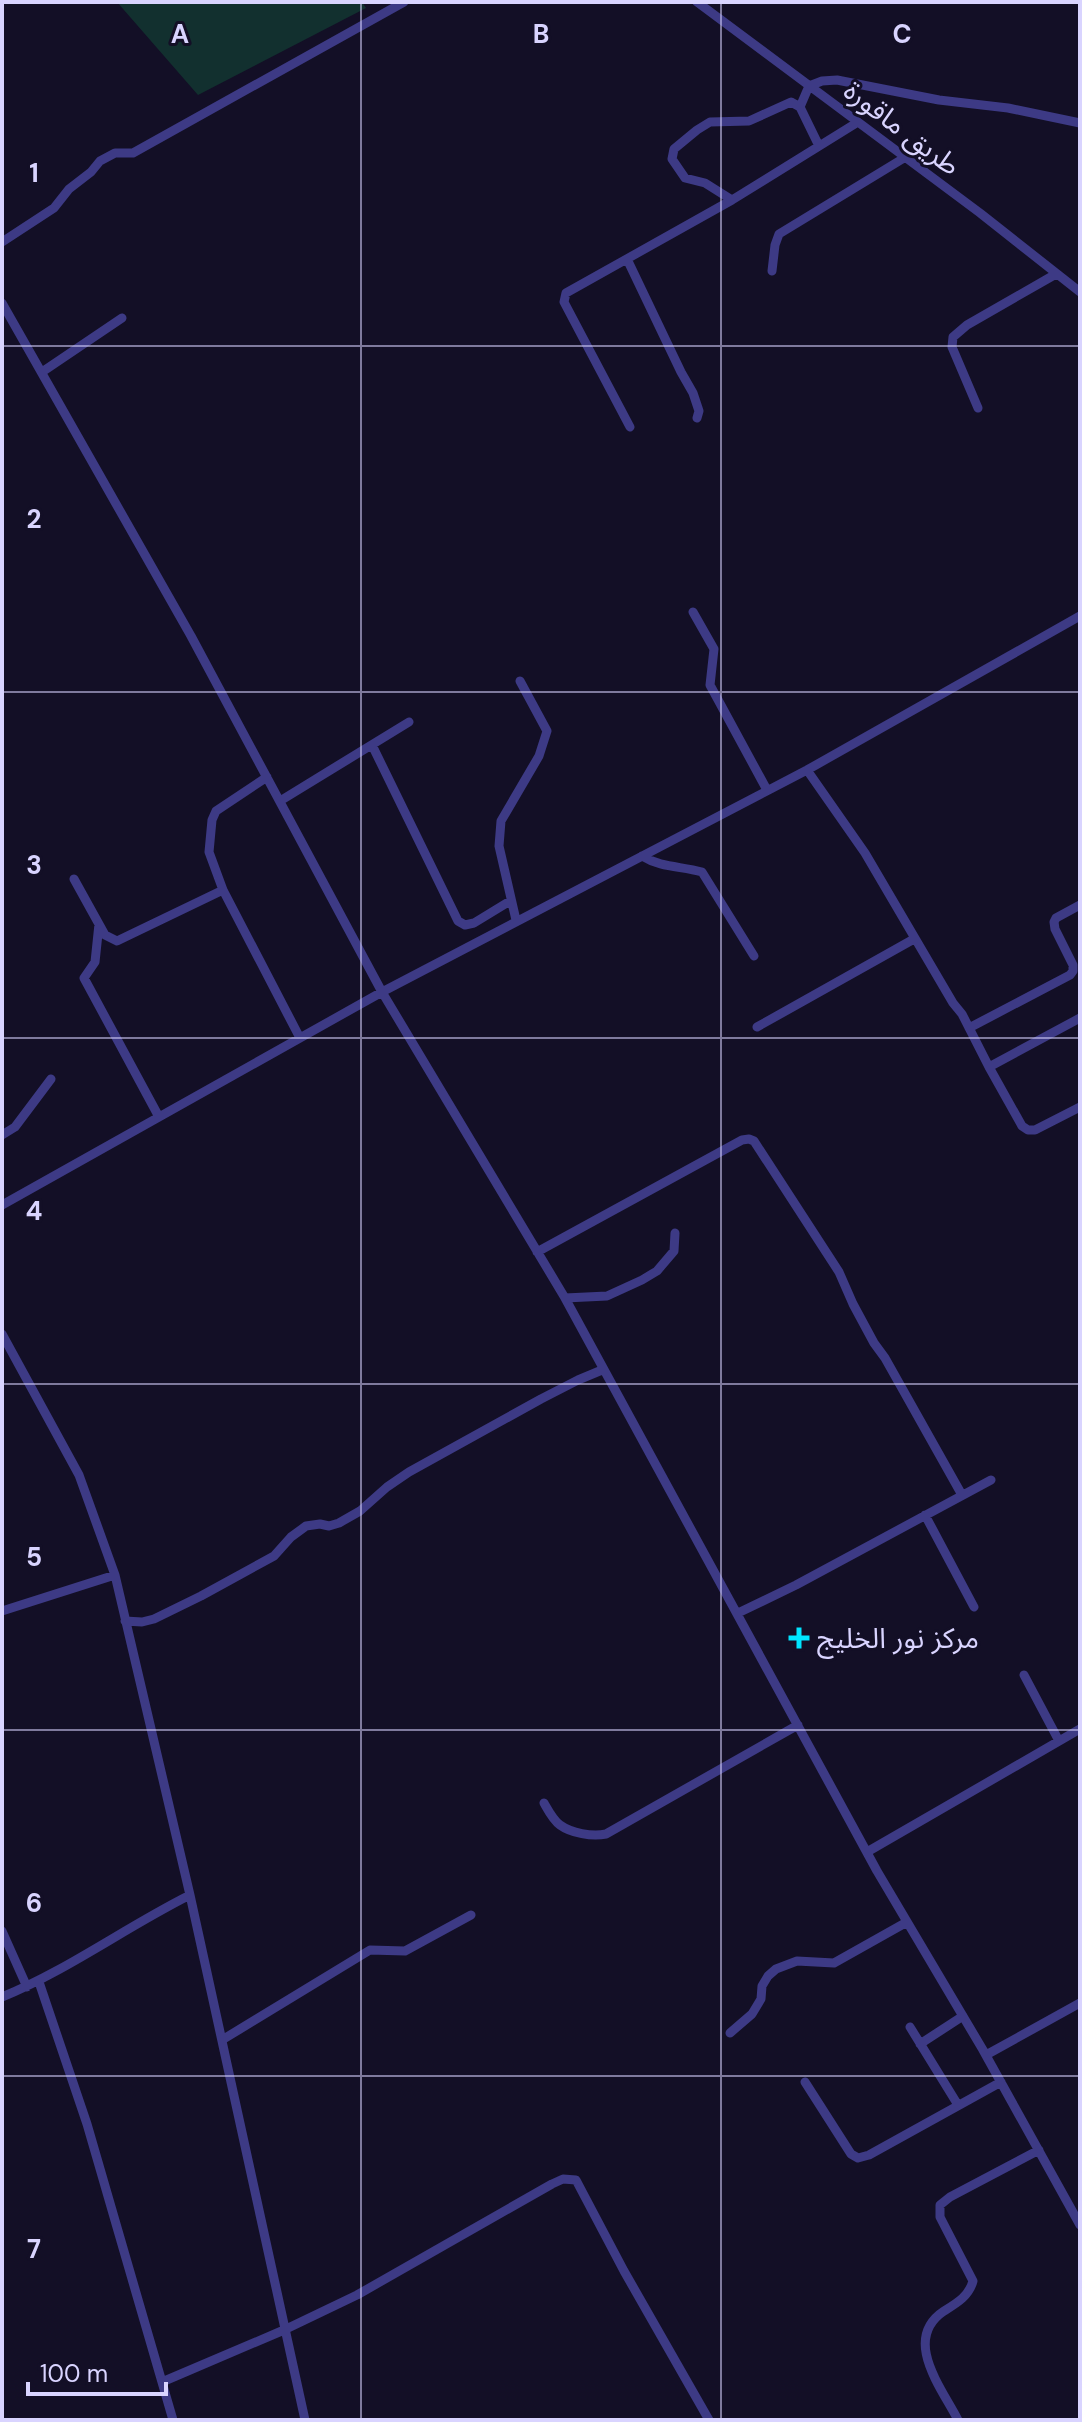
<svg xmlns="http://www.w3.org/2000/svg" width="1082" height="2422" font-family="'DM Sans','Noto Sans Arabic',sans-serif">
<rect width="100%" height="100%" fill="#130f26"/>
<!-- green -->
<path fill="#12302f" d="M117,2H362L366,8L198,95Z"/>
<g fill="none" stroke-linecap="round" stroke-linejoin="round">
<!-- minor -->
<path stroke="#3d3a85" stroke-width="9" d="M697,2L980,213L1080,292
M800,107L819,146
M732,200L705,183L685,178L672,159L674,149L697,130L710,122L749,121L791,102L800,107L809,86L822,81L837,80L939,100L1008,108L1080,123
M2,242L54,208L69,189L91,172L100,161L115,153H133L404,2
M627,259L681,372L693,393L699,411L697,418
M772,271L775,245L779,234L904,158
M2,303L191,636L382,992L565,1298L877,1871L983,2050L1080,2225
M42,372L122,318
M978,408L952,347L953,337L967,325L1056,274
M630,427L564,302L566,293L732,200L858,122
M693,612L714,649L710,685L767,790
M372,745L458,921L465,925L474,923L510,901
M807,770L865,853L953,1003L962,1014L989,1067L1022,1126L1028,1130H1035L1080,1107
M267,777L216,811L212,820L209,852L223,890L300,1038
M280,801L409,722
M642,856C661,868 681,866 702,872L754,956
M74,879L105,935L117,941L223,890
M516,920L499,846L501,821L539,756L547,731L520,681
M99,924L95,962L84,978L159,1117
M757,1027L914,939
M969,1028L1070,975L1073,971V965L1055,929L1054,922L1056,918L1080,905
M989,1067L1080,1018
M2,1135L15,1127L51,1079
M2,1205L382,992L807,770L1080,616
M537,1252L742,1140L749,1139L754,1141L839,1272L853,1304L874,1343L885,1358L962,1495
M565,1298L607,1296L642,1280L657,1271L674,1251L675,1233
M2,1334L79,1475L115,1575L190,1895L305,2420
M925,1515L974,1607
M2,1611L115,1575
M738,1613L796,1585L991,1480
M125,1621L142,1622L154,1619L201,1596L274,1556L291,1537L306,1526L320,1524L329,1526L339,1523L360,1511L387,1487L409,1472L541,1399L578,1380L602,1370
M1024,1675L1059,1741
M544,1803C548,1810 553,1820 560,1825C571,1833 592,1837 606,1834L798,1725
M867,1852L1080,1729
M2,1931L27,1987
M39,1982L87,2124L173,2420
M2,1997C68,1970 126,1927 190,1895
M910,2027L958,2105
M730,2033L752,2014L761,1999L762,1986L768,1976L776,1969L797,1961L834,1963L907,1922
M222,2040L370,1950L405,1951L471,1915
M920,2044L963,2016
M986,2055L1080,2003
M805,2082L851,2154L858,2158L869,2155L1001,2082
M162,2382L284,2330L357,2295L552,2184L563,2179L576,2180L624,2271L709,2420
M958,2420C941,2387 902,2339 944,2311C957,2303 969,2296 973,2281L940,2217V2205L950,2197L1039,2150"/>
</g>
<!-- grid -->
<path fill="none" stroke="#d9d4ff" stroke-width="2" stroke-opacity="0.55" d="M361,2V2420M721,2V2420M2,346H1080M2,692H1080M2,1038H1080M2,1384H1080M2,1730H1080M2,2076H1080"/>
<!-- markers -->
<path fill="#00e5ff" stroke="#130f26" stroke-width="3" d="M795 1626h8v8h8v8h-8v8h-8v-8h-8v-8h8z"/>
<g text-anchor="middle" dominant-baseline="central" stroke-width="6" stroke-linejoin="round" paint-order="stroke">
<!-- street labels -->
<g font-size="28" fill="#d9d4ff" stroke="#130f26">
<text transform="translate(902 128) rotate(37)">طريق ماقورة</text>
</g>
<!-- poi labels -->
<g font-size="28" fill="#d9d4ff" stroke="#130f26" text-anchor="start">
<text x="817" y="1638">مركز نور الخليج</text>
</g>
</g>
<g font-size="26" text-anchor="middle" font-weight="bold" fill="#d9d4ff" stroke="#130f26" stroke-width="6" stroke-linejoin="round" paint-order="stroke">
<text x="180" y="43">A</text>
<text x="541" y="43">B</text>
<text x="902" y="43">C</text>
<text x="34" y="182">1</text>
<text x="34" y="528">2</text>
<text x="34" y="874">3</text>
<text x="34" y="1220">4</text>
<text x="34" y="1566">5</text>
<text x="34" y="1912">6</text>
<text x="34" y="2258">7</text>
</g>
<!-- border -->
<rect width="1082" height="2422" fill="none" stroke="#d9d4ff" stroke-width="8"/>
<!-- scale -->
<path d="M28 2382v12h138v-12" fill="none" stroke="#d9d4ff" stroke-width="4"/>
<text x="40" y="2382" font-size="24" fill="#d9d4ff" stroke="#130f26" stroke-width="6" paint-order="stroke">100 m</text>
</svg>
